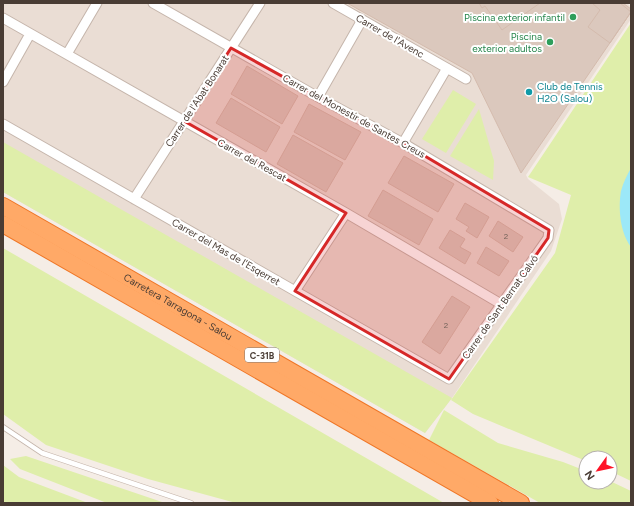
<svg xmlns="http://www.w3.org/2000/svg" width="634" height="506" font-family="Figtree,sans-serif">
<rect width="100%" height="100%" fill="#f5ede6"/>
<!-- residential -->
<path fill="#eaddd4" d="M3,3H627L631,7V19L526,175L528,179L559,204L562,219L551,251L452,398L425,433L3,192Z"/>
<!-- green -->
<path fill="#dfeeaa" d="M631,23V481L610,471V458H586V461L473,414L451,400L555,253L571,195L528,177Z
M453,90L476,104L446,153L422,139Z
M479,109L494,161L493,180L450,156Z
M3,142L452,398L425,433L3,192Z
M3,248L444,503H236L148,479L46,445L3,414Z
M444,410L498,443L563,462L586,471V482L610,481L631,491V503H540L429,440Z
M26,456L165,503H107L20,469L10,459Z
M3,465L19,477L88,503H3Z"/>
<!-- water -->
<path fill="#9ce8f8" d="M631,168V247C620,233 618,208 621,191C623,183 627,175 631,168Z"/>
<!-- building -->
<path fill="#dbc8bd" stroke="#d4bbad" d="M347,3H623L631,9V12L521,173L472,73Z
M479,3H540L502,30L485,6L482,8Z
M592,3H620L631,12L610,43L588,27L600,10Z
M247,66L298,96L282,124L231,94Z
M231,98L280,127L266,152L216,123Z
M309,104L361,132L345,160L294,132Z
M293,135L343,163L326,192L277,164Z
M404,156L454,184L438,212L388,183Z
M383,190L433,219L419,245L368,216Z
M465,203L489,217L477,238L466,231L469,227L456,219Z
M498,221L523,237L513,252L489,236Z
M450,230L465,239L460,247L471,253L465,264L439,248Z
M486,247L509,261L499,276L477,263Z
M452,296L470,307L440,354L422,342Z"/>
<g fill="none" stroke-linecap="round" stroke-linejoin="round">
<defs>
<path id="lane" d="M3,427L42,453L191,503"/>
<path id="street" d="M333,3L466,79
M3,18L346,213L501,304
M67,54L97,3
M3,82L30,34
M318,97L362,20
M3,124L449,379L548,238L549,230L403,143L318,97L153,3
M403,143L447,68
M134,199L260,3
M295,291L346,213"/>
<g id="highway">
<path id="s1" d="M3,206L521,503"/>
<path d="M3,224L490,503"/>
</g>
</defs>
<!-- lane casing -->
<use href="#lane" stroke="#c5b5ab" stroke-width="6"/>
<!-- street casing -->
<use href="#street" stroke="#c5b5ab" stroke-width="11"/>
<!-- highway casing -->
<use href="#highway" stroke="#ef7626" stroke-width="18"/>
<!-- lane -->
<use href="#lane" stroke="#fff" stroke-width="4.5"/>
<!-- street -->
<use href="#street" stroke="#fff" stroke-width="9"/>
<!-- highway -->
<use href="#highway" stroke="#ffa967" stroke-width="16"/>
</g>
<!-- marked area -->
<path fill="#d62828" fill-opacity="0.2" stroke="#d62828" stroke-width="3" stroke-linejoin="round" d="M231,48L403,143L549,230L548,238L449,379L295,291L346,213L184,121Z"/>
<!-- markers -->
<g fill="#2e9e5b" stroke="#fff" stroke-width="1.5">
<circle cx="573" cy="17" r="4"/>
<circle cx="550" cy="42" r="4"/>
</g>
<circle fill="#0f9aa8" stroke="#fff" stroke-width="1.5" cx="529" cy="92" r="4"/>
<g text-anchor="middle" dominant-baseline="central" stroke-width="4" stroke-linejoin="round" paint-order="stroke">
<!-- number labels -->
<g font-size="8" fill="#6e5f56">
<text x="506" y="236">2</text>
<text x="446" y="325">2</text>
</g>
<!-- shield labels -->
<rect fill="#fff" stroke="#807671" stroke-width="1" x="245" y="348" width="34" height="14" rx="3"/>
<g font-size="9" font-weight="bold" fill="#493c34">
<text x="262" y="355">C-31B</text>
</g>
<!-- leisure labels -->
<g font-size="10" fill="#27864d" stroke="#fff" text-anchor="end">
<text x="565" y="17">Piscina exterior infantil</text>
<text x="542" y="36">Piscina<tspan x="542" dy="12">exterior adultos</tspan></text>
</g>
<!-- street labels -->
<g font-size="10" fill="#493c34" stroke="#fff">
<text transform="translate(390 36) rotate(30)">Carrer de l'Avenc</text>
<text transform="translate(197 101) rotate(-57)">Carrer de l'Abat Bonarat</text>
<text transform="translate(354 116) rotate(29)">Carrer del Monestir de Santes Creus</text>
<text transform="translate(252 160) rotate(29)">Carrer del Rescat</text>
<text transform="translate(226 252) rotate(30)">Carrer del Mas de l'Esqerret</text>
<text stroke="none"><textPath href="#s1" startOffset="202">Carretera Tarragona - Salou</textPath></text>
<text transform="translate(500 307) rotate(-55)">Carrer de Sant Bernat Calvó</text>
</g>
<!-- culture labels -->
<g font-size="10" fill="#0d838f" stroke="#fff" text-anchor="start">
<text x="537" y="86">Club de Tennis<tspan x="537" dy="12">H2O (Salou)</tspan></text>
</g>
</g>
<!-- border -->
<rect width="634" height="506" fill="none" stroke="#493c34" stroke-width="8"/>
<!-- north arrow -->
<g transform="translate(598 470) rotate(237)"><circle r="19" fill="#ffffff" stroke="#b6b1ae"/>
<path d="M0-3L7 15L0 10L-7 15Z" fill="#ff1327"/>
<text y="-6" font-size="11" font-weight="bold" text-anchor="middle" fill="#493c34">N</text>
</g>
</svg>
